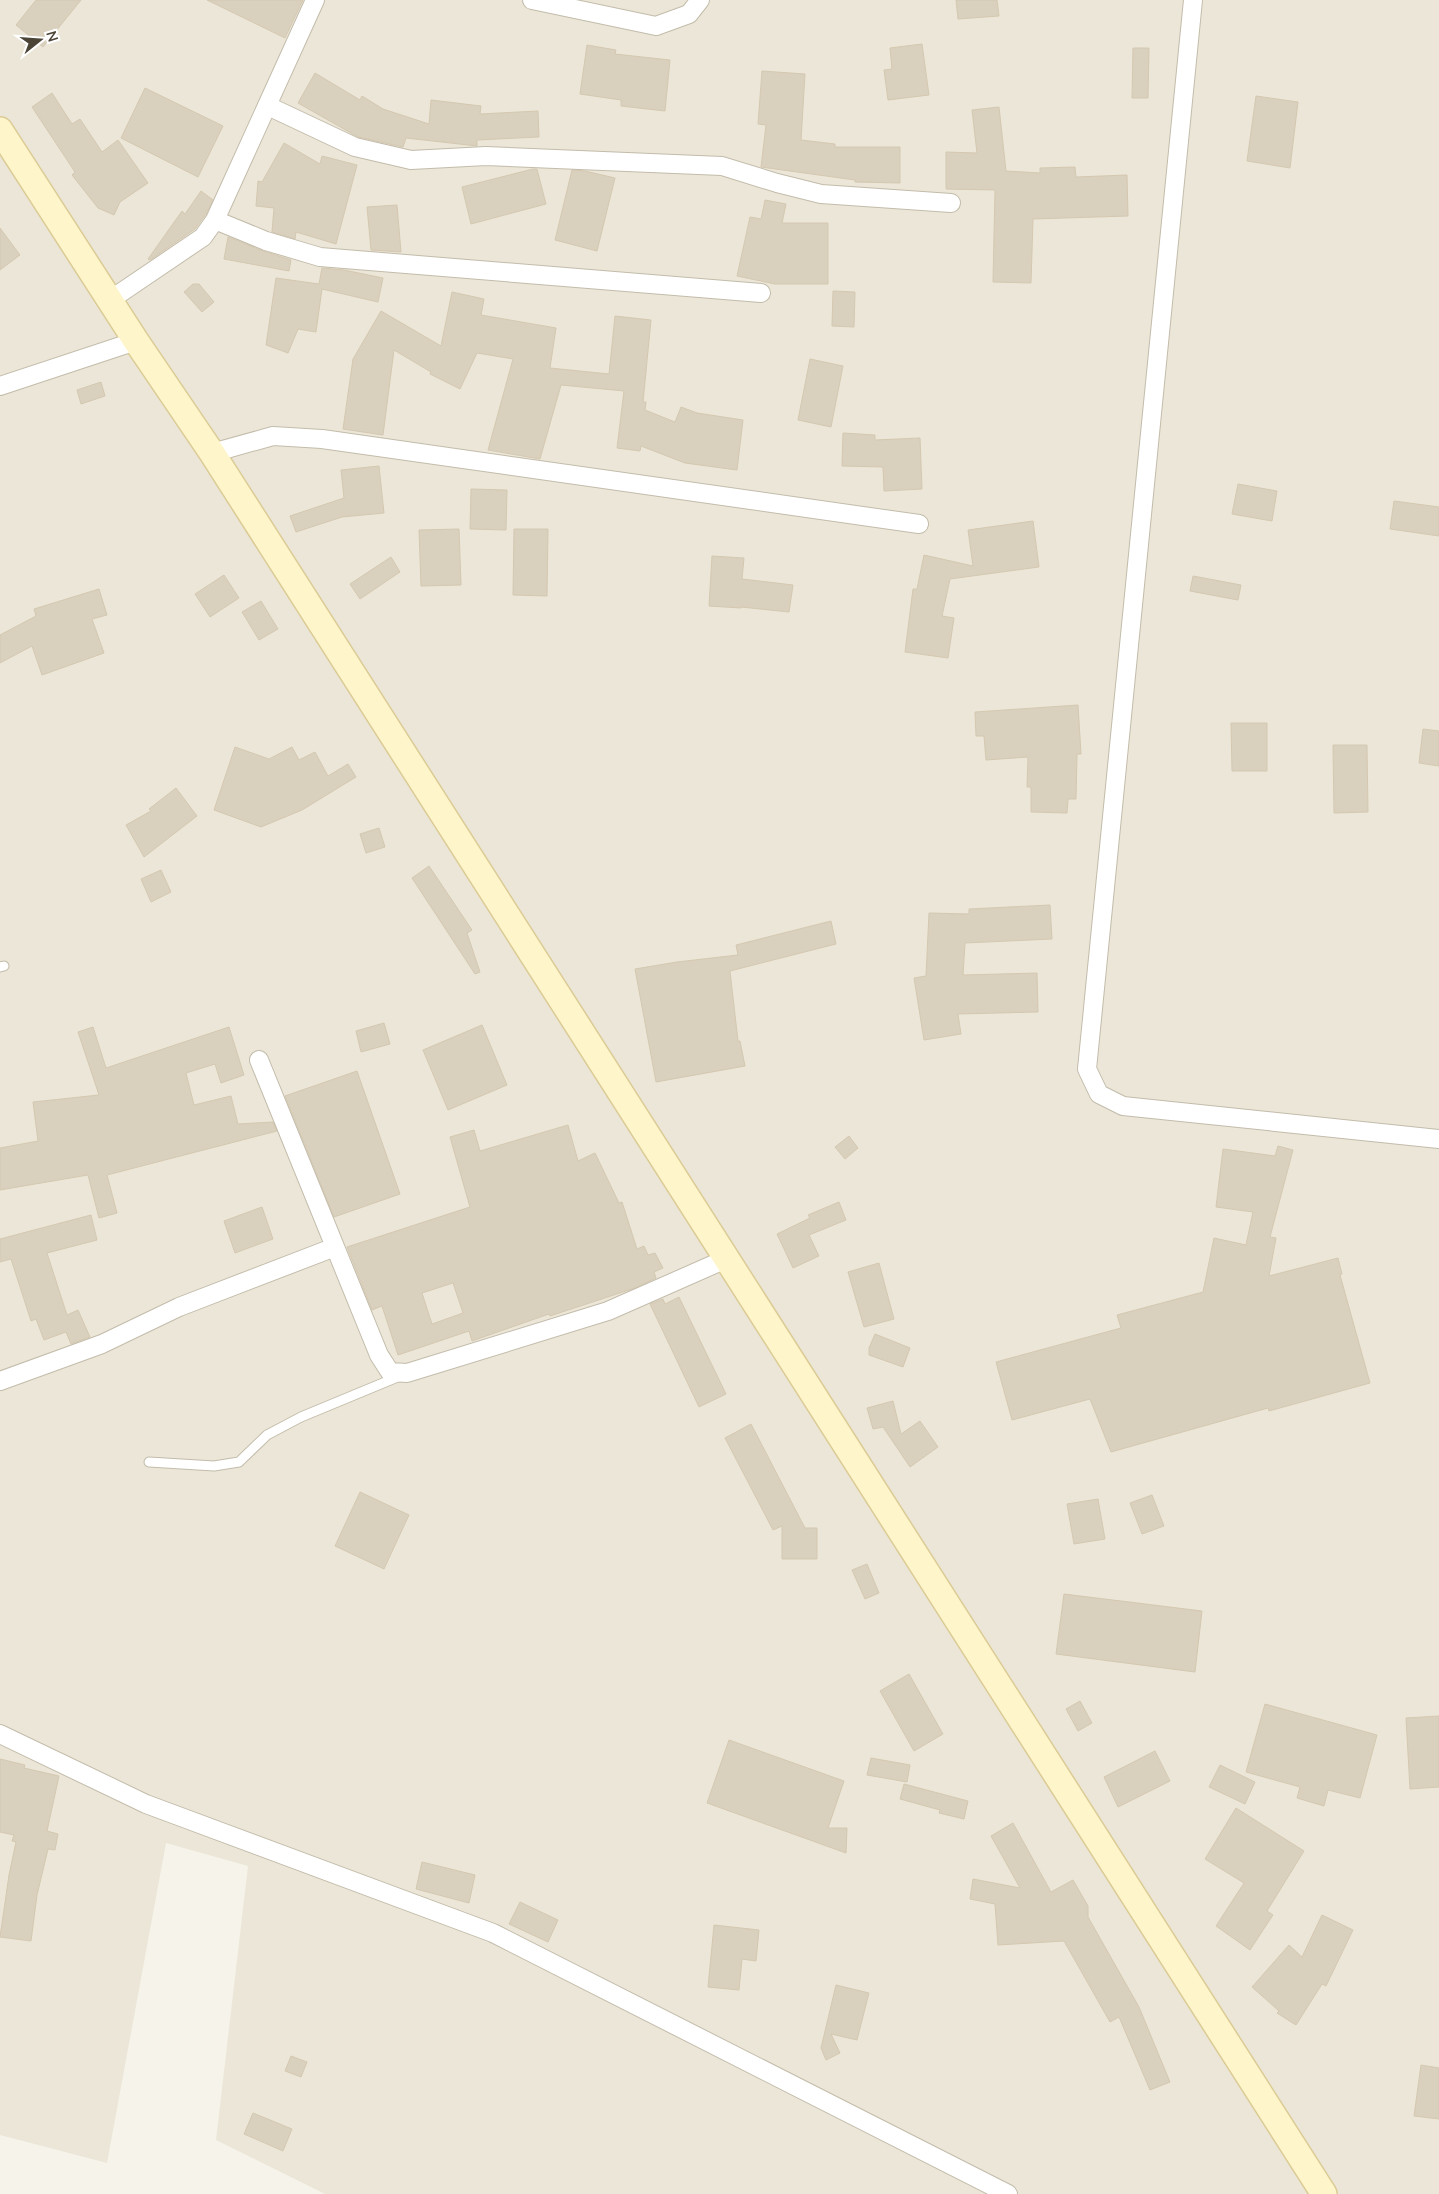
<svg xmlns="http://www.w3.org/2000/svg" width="1439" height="2194" font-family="'Nunito Sans',sans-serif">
<rect width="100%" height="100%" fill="#f6f3ea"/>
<!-- residential -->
<path fill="#ebe6d7" d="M0,0H1439V2194H325L216,2140L248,1866L166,1843L107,2163L0,2135Z"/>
<!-- building -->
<path fill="#d9d0be" stroke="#d5c8b0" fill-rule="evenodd" d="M36,0H81L43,47L16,25Z
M207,0H303L285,38Z
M956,0H997L999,16L958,19Z
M922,44L929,95L888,100L884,70L892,69L890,48Z
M587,45L616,50L615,54L670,60L665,111L621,106V100L580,94Z
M1133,48H1149L1148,98H1132Z
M762,71L805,74L801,140L835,144V147H900V183L855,182V180L761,167L766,125L758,124Z
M315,73L360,100L362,96L383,109L429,124L431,100L481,106L480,114L538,111L539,137L477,140V146L406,138L403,147L358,137L298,103Z
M145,88L223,126L198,177L121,138Z
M52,93L72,124L80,119L102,152L118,140L148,183L120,202L114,215L98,208L72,175L75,172L32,107Z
M1256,96L1298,102L1290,168L1247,161Z
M999,107L1006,171L1040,173V168L1075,167L1076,177L1127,175L1128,216L1033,219L1031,283L993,282L995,190L946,189V152L977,153L972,110Z
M284,143L320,164L322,156L357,165L336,244L296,232L295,239L272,232L274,208L256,206L258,181L262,182Z
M533,169H537L546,204L471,224L462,187Z
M572,170L585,171L615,178L597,251L555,240Z
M201,191L213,200L206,214L195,229L150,260L148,259L182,211L185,214Z
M765,200L786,204L782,223H828V284H775L737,276L750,217L761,219Z
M397,205L401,252L371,250L367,207Z
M0,228L20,255L0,270Z
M228,237L263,251L291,260L289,271L224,259Z
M322,268L344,270L383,278L378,302L322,289L316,332L298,329L288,353L266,345L276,278L319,284Z
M193,284H199L214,302L202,312L184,292Z
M833,291L855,292L854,327L832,326Z
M452,292L484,299L481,315L556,328L550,368L609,374L615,316L651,320L643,402H646L645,410L675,422L681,407L697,413L743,420L737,470L685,463L641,446L640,451L617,448L624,391L561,385L540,459L488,450L513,359L477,353L460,389L430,374L431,372L394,350L383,435L343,429L353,359L381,311L441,346Z
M810,359L843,366L831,427L798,420Z
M101,382L105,396L81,404L77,390Z
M843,433L875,435V440L920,438L922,489L884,491L883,467L842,466Z
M379,466L384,513L342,517L296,532L290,516L344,498L341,470Z
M1238,484L1277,491L1272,521L1232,514Z
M471,489L507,490L506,530L470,529Z
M1394,501L1439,507V536L1390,529Z
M1033,521L1039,567L950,579L942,616L954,618L948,658L905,652L913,589H917L924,555L973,566L968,530Z
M459,529L461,585L421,586L419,530Z
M514,529H548L547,596L513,595Z
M712,556L744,558L742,579L793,585L789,612L741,607V608L709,606Z
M391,557L400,572L360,599L350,584Z
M224,575L239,598L210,617L195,594Z
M1193,576L1241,585L1238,600L1190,591Z
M99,589L107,615L92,619L104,653L42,675L32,646L0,663V635L36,616L34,609Z
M261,601L278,629L259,640L242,612Z
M1078,705L1081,754H1077L1076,799H1068L1067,813L1031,812V787H1027L1028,757L986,760L984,736H976L975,712Z
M1231,723H1267V771H1232Z
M1423,729L1439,731V766L1419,763Z
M1333,745H1367L1368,812L1334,813Z
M235,747L269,759L292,747L299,760L315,752L328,776L348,764L356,777L302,810L261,827L214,810Z
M176,788L197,816L144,857L126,825L151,811L149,809Z
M379,828L385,847L366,853L360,834Z
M429,866L472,930L467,933L480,972L475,974L412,878Z
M161,870L171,892L151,902L141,879Z
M1050,905L1052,939L965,943L963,975L1037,973L1038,1012L958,1014L961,1034L924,1040L914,978L926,976L929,913L969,914V909Z
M831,921L836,944L730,971L738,1041H740L745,1066L656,1082L635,969L677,962L738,955L736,945Z
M384,1023L390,1044L361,1052L356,1031Z
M482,1025L507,1085L448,1110L423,1050Z
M93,1027L106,1068L229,1027L244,1075L221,1083L215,1064L186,1073L194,1105L231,1096L238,1124L273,1122L277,1131L107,1175L117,1213L99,1218L88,1175L0,1190V1148L38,1141L33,1102L99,1095L78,1032Z
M357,1071L400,1194L334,1217L285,1096Z
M568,1125L578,1161L595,1153L619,1203L622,1202L637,1249L644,1246L648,1255L655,1253L663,1268L654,1272L656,1278L635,1288L550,1316L549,1314L472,1341L469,1331L398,1355L382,1306L372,1310L347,1247L470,1207L450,1137L474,1130L480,1151ZM453,1283L463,1313L432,1324L422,1293Z
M849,1136L858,1148L845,1159L835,1147Z
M1278,1146L1293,1150L1270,1237L1276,1238L1269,1276L1338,1258L1342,1274L1340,1275L1370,1383L1269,1411L1268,1408L1111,1452L1090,1399L1012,1420L996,1362L1121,1328L1117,1315L1203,1292L1214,1238L1246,1245L1253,1212L1216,1207L1223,1149L1275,1156Z
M839,1202L846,1220L809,1235L819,1256L793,1268L777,1234L810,1218L808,1215Z
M262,1207L273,1239L235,1253L224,1221Z
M91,1215L97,1240L47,1253L67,1315L78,1310L90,1337L71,1344L66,1332L44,1340L36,1319L31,1321L11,1259L0,1262V1239Z
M879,1263L894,1319L864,1327L848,1272Z
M679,1297L726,1394L699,1407L650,1304L663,1299L665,1304Z
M875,1334L910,1348L903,1367L869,1355V1348Z
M893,1401L901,1434L920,1421L938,1447L910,1467L883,1427L873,1429L867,1408Z
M751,1424L805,1528H817V1559H782V1526L773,1530L725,1438Z
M360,1492L409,1515L384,1569L335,1546Z
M1152,1495L1164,1526L1142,1534L1130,1503Z
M1098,1499L1105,1539L1074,1544L1067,1504Z
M867,1564L879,1593L865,1599L852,1570Z
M1064,1594L1202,1611L1195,1672L1056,1654Z
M909,1674L943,1734L914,1751L880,1691Z
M1080,1701L1092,1723L1078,1731L1066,1709Z
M1265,1704L1377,1735L1360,1798L1328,1790L1324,1806L1297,1798L1300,1787L1246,1772Z
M1439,1716V1787L1410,1789L1406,1718Z
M729,1740L844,1781L828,1828H847L846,1853L707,1803Z
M1155,1751L1170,1781L1118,1807L1104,1777Z
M871,1758L910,1765L907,1782L867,1775Z
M0,1759L25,1765L24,1768L59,1776L47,1831L58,1834L55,1850L48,1849L37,1895L31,1941L0,1937L9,1875L16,1842L12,1841L14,1835L0,1832Z
M1220,1765L1255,1782L1245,1804L1209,1787Z
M904,1784L968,1801L964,1819L939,1813L940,1810L900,1799Z
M1236,1808L1304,1851L1267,1911L1273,1915L1250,1950L1216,1926L1244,1883L1205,1859Z
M1013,1823L1051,1892L1073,1880L1088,1906V1917L1139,2007L1170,2082L1150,2090L1119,2017L1110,2022L1064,1941L998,1945L995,1904L970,1899L973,1879L1020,1888L991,1836Z
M422,1862L475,1875L469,1903L416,1889Z
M520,1902L558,1920L548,1942L509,1924Z
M1322,1915L1353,1930L1326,1986L1322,1984L1296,2025L1277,2013L1279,2011L1252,1987L1289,1945L1302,1957Z
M714,1925L759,1930L756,1961L742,1959L739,1990L708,1987Z
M836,1985L869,1993L857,2040L831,2034L840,2053L826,2060L821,2048Z
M291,2056L307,2062L301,2077L285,2071Z
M1421,2065L1439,2068V2119L1414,2116Z
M253,2113L292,2129L283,2151L244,2134Z"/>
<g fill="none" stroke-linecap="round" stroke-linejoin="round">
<defs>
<path id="lane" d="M0,967L4,966
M149,1462L214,1466L239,1462L267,1435L301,1417L400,1376"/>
<path id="street" d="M532,0L656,26L689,14L700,0
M1193,0L1087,1069L1099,1094L1123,1106L1439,1139
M268,106L355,147L411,160L486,156L722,166L777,183L821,194L951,203
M215,220L266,241L320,257L761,293
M110,300L203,237L215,220L315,0
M0,386L136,341
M212,453L273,436L322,439L919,524
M259,1060L379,1355L390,1372L407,1373L608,1311L726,1259
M0,1381L102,1344L179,1307L335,1247
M0,1734L146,1804L493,1933L1008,2194"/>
<path id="secondary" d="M0,130L136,341L212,453L1324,2194"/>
</defs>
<!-- lane casing -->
<use href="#lane" stroke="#c3bcab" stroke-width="11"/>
<!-- street casing -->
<use href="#street" stroke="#c3bcab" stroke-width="20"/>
<!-- secondary casing -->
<use href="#secondary" stroke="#dbcb95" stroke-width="28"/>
<!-- lane -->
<use href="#lane" stroke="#fff" stroke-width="9"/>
<!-- street -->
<use href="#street" stroke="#fff" stroke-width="18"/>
<!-- secondary -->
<use href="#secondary" stroke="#fff5cb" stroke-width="25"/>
</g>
<!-- north arrow -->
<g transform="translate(40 40) rotate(73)" stroke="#ffffff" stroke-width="4" paint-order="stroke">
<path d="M0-4L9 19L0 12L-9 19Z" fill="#4b4437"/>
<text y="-8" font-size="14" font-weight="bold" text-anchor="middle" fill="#4b4437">N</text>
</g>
</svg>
